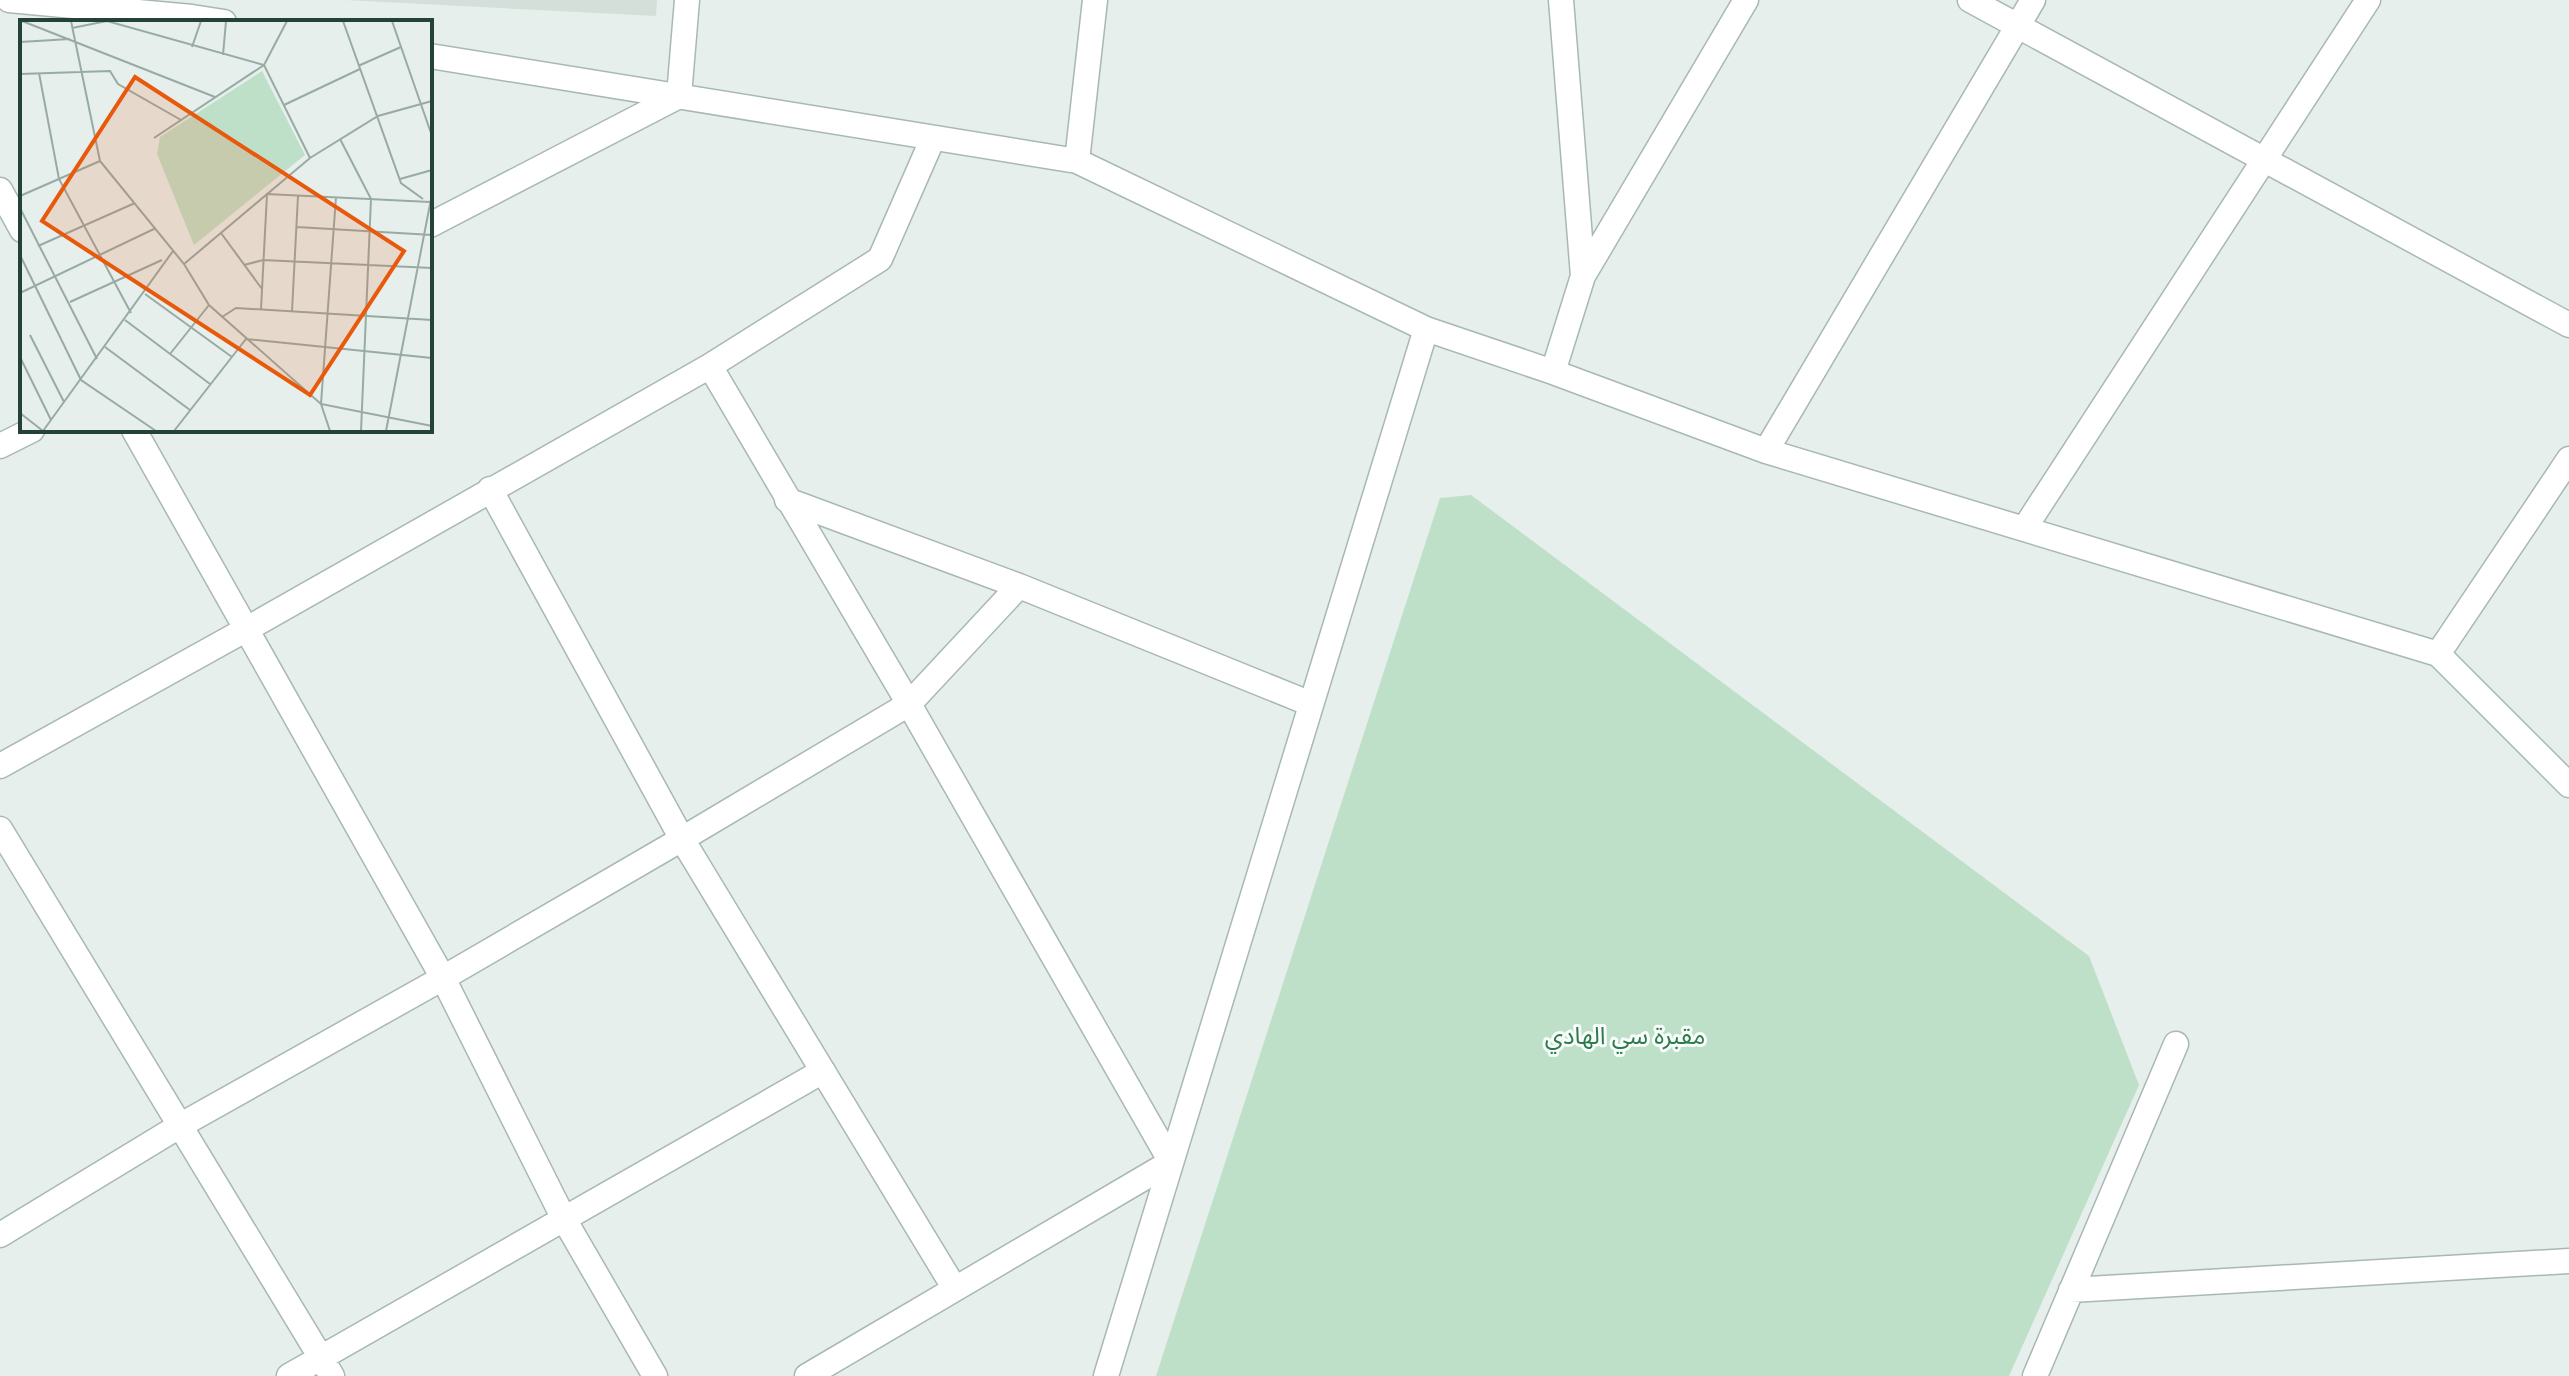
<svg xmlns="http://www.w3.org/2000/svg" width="2569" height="1376" font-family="Raleway,'Noto Sans Arabic',sans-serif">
<rect width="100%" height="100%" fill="#e6efeb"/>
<!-- built -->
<path fill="#d4dfda" d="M345,0H657L656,16Z"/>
<!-- green -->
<path fill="#bfe0c8" d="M1471,495L2089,956L2139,1085L2009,1376H1156L1440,498Z"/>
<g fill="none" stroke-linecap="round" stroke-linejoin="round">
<defs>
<path id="street" d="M9,0L192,17L224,22
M1970,0L2569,325
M430,56L1077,161L1426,329L1553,372L1766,451L2438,654L2569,785
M1077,161L1095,0
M0,190L22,230
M430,225L679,96L687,0
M1583,276L1746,0
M710,366L909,704L1171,1162L807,1376
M1553,372L1583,276L1561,0
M134,430L443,978L564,1219L655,1376
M0,446L32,430
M1766,451L2033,0
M490,489L682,839L955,1289
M787,500L1019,586L1311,704
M2024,529L2368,0
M2438,654L2569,459
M0,766L245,630L710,366L880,259L933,138
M0,829L332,1376
M0,1235L181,1125L443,978L682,839L909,704L1019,586
M2071,1290L2569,1261
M289,1376L823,1071
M1106,1376L1426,329
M2035,1376L2176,1044"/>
</defs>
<!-- street casing -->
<use href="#street" stroke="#a8b8b2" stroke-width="27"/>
<!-- street -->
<use href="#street" stroke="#fff" stroke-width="24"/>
</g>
<g text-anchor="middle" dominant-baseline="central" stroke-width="6" stroke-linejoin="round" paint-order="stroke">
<!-- park labels -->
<g font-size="24" fill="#2d7a4b" stroke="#f7fbf9">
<text x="1625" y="1035">مقبرة سي الهادي</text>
</g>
</g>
<!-- overview -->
<g transform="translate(20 20)">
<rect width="412" height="412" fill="#e6efeb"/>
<path d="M242,51L285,135L174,225L137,134L140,117Z" fill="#bfe0c8"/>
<path fill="none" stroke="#98aaa4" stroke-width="2" d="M2,1L195,77M51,1L80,141L164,244L189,285L301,384L310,411M323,1L381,163L403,179M372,1L412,116M52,8L87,1L244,45L290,138M0,22L50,19M172,27L181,1M203,35L206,1M338,46L381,27M19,53L39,159L111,293M0,54L90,51L98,64L161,100M264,85L340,49M134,118L244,45L267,1M320,119L351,179L341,411M380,159L412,150M0,176L80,141M316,177L301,384L412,406M0,188L77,339M277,207L412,215M201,213L242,269M18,226L115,183M0,235L61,360L136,411M164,244L290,138L358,96L412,81M224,245L243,240L412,248M0,273L136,208M125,274L212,337M50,282L142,240M241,289L247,174L410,182M272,291L278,176M202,297L216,288L412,300M105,300L190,364M10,315L44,382M85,327L170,390M150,334L189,285M0,337L31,400M0,393L23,411M23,411L153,231M154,411L226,319L412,338M366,411L412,174"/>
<path fill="#e8590c" fill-opacity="0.15" stroke="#e8590c" stroke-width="4" d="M115,57L384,231L290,375L22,201Z"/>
<rect width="412" height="412" fill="none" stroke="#24423a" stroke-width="4"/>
</g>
</svg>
